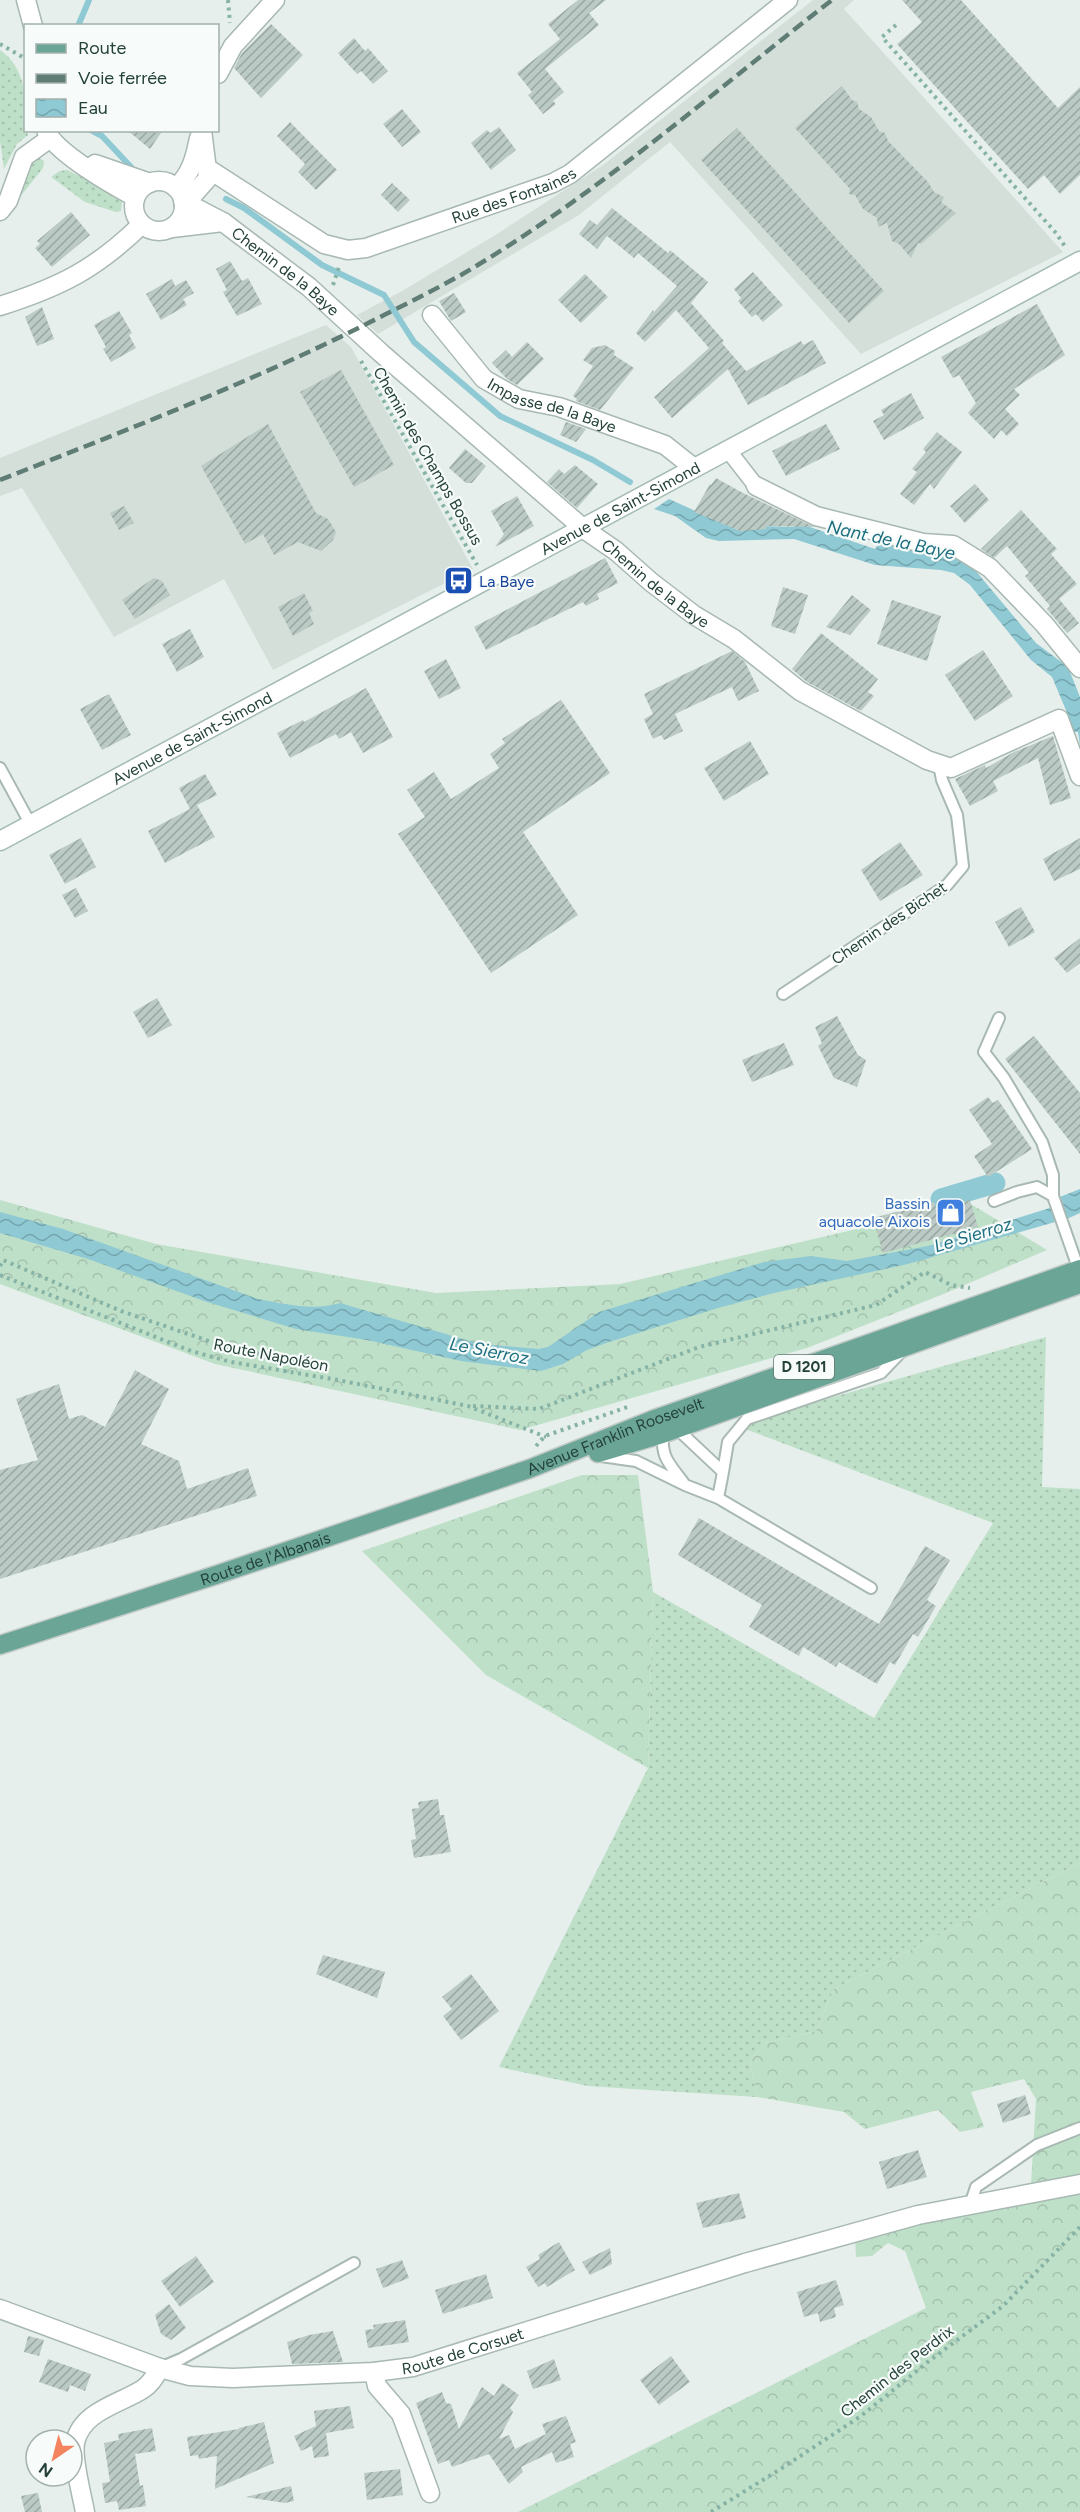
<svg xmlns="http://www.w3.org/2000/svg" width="1080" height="2512" font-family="Figtree,sans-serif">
<defs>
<pattern id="grass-dots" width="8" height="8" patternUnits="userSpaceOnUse" patternTransform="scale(1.5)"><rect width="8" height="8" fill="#bfe0c8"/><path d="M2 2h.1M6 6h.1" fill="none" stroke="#a4c1ad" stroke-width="1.8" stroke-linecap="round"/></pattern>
<pattern id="forest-crowns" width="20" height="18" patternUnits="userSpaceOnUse" patternTransform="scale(1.5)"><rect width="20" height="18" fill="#bfe0c8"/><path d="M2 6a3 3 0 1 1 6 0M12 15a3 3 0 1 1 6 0" fill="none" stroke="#a4c1ad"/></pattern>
<pattern id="water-waves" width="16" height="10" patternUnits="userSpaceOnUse" patternTransform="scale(1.5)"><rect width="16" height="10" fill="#8ec9d4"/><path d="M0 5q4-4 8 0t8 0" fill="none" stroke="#74a5ad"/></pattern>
<pattern id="building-hatch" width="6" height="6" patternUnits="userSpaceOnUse" patternTransform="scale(1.5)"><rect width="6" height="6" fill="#bbcac4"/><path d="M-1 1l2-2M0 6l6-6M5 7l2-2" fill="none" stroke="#98a6a0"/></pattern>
</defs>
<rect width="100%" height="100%" fill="#e6efeb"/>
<!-- built -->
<path fill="#d4dfda" d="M813,0H854L844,9L1063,252L861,354L670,142L579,215L378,334L357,315L402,291L497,234L603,165Z
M326,325L351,347L473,569L273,670L224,579L114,637L22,488L0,496V458Z"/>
<!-- grass -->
<path fill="url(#grass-dots)" d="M0,50C27,69 26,100 26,130L27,131L28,135L17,144L4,169L0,141Z
M39,158L44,161L43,168L20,197L29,165Z
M67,170L116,193L122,202L121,211L116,212L85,202L51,177L60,171Z
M1046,1337L1042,1487L1080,1489V1863L834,1989L816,2031L765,2043L750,2062L757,2097L588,2086L499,2067L648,1768L653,1592L874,1718L993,1523L735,1425Z"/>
<!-- forest -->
<path fill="url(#forest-crowns)" d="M0,1200L156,1244L436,1293L620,1284L969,1203L1047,1250L941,1295L807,1348L520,1430L215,1364L0,1284Z
M582,1475H638L653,1592L648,1768L486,1675L362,1551Z
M1080,1863V2512H518L926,2308L905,2251L888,2243L872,2256L856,2257L855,2237L868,2225L889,2213L946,2204L1030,2201L1036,2099L1024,2079L971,2092L984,2127L960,2132L938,2110L865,2129L844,2112L757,2097L750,2062L765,2043L816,2031L834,1989Z"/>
<!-- water -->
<path fill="url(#water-waves)" d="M669,499L740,531L758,526L792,527L801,524L875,549L881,541L934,554L955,556L975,570L1036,643L1068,667L1080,697V745L1078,732H1071V722L1052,677L1031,660L970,585L954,573L941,570L875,565L794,539L719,541L706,538L675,516L654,509Z
M1080,1189V1213L1069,1218L908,1264L774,1293L718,1308L609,1342L587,1350L563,1364L541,1371L461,1361L367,1340L296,1329L207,1302L88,1259L0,1233V1212L63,1229L258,1299C284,1304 314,1311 340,1303L480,1344L539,1349L548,1347L599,1312L764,1262L811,1256L847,1261L928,1246L1056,1206L1052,1200Z"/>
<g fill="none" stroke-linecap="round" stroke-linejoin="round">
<!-- stream -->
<path stroke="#8ec9d4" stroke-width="6" d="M78,26L89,0
M91,130L102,136L131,167
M226,199L244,208L322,265L384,295L414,342L500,416L593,460L630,482"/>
<!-- canal -->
<path stroke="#8ec9d4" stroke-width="21" d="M941,1199L995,1183"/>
</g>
<!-- building -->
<path fill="url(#building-hatch)" d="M578,0H606L589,13L599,25L545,69L564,92L553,101L556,104L543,114L528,95L532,92L517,73L560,39L548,24Z
M902,0H961L1058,108L1080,87V175L1060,194L1044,175L1028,189L897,44L922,22Z
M271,24L303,55L261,98L234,68L242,53Z
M354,38L365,51L368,48L388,71L373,84L361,71L357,74L338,53Z
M842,86L852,100L857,102L859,109L871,117L879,131L885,133L888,141L928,182L934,192L944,197L941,202L956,213L921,244L918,243L911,258L899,244L892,241L887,223L878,227L877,218L863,209L855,195L849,194L850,189L795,128Z
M402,109L421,132L402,147L383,124Z
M290,122L337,170L316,190L298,172L305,164L277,136Z
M499,127L516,150L491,170L471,143L487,130L490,133Z
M737,128L884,291L849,323L701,160Z
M127,130H163L150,149Z
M392,183L410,200L398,212L381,195Z
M612,208L668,253L670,250L708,282L691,303L724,341L722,343L746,371L801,341L803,345L813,340L826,363L748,405L728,369L672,418L654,397L709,348L676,310L645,342L636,333L653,310L654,312L677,286L638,253L634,258L607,236L597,249L579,234L590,220L597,225Z
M71,212L90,235L52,267L35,248L40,244L37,241Z
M230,261L242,281L248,278L262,304L237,316L223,292L227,290L216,269Z
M753,272L783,305L763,322L756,314L752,317L738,301L741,298L734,289Z
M585,274L608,297L581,323L558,300Z
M172,279L175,286L186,280L194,293L183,299L187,305L161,320L146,294Z
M454,293L466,312L451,321L439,301Z
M1037,304L1065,355L1014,389L1020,395L1005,409L1019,424L1007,436L1001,430L994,439L968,413L976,403L959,375L953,378L941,357Z
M42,307L54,339L37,346L25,317Z
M119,311L132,333L129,335L136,348L111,362L103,349L106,347L94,325Z
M527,342L544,359L517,385L507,379L492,363L506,350L512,357Z
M605,345L615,351L614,355L634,368L600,410L576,401L577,399L573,396L593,366L583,360L592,348Z
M341,370L394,465L354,487L300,392Z
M911,393L924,418L884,440L873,421L884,415L881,410Z
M566,422L586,429L576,442L560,435Z
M268,424L316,513L328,519L336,532L333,540L321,551L298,542L274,555L263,534L245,544L201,466Z
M826,424L840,449L786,476L772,451Z
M937,432L962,452L934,489L930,484L914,505L900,494L917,472L912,469L926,452L923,449Z
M465,449L486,466L472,483H466L449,468Z
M575,465L598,484L577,508L547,482L559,469L564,474Z
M716,478L741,492L814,527L767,526L766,529L740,531L694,512L710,484L711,485Z
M975,484L989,500L965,523L950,506Z
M517,496L534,526L495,547L504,534L491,511Z
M124,506L134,523L119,530L110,513Z
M1021,510L1057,549L1051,554L1077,584L1059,599L1079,623L1067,633L1047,609L1050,606L1025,576L1029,573L1007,546L994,558L981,549Z
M605,558L618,583L597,594L599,599L586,606L583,602L486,650L474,627Z
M154,578L162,581L170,595L135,619L122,600Z
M783,587L808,595L795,634L771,626Z
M304,593L313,611L309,613L314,624L293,636L278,607Z
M852,595L871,610L850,635L826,627Z
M892,600L941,616L927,661L877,644Z
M190,629L204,657L177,672L162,644Z
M821,633L878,679L868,692L874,696L861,711L807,682L792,669Z
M983,650L1013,696L975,721L945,675Z
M732,651L745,662L759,691L738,701L732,687L675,714L683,731L664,740L661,735L653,739L644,719L653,714L644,694Z
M446,659L461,688L439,699L424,671Z
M366,688L393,737L363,753L351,732L339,739L336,734L290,758L277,733L303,720L304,722Z
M109,694L131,735L102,750L80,709Z
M561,700L610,773L523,832L578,915L491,973L398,834L425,817L407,790L434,772L451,799L499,768L490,754L505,743L502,739Z
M1053,736L1071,798L1050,805L1038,758L993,781L998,791L970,806L955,779L985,765L986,768L1014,752Z
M750,741L769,774L724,801L704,768Z
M205,774L217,795L197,805L215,837L165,863L148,831L190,809L179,788Z
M81,838L96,867L65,884L49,855Z
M1080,838V869L1054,881L1043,859Z
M900,842L923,875L880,901L861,870Z
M76,888L88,911L75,918L62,895Z
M1021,907L1035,932L1009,947L995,922Z
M1080,938V963L1067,973L1054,958Z
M157,998L172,1025L148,1038L133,1012Z
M837,1016L858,1055L866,1060L857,1087L834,1078L818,1046L822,1043L815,1027Z
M1034,1036L1080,1093V1154L1005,1059Z
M784,1043L794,1065L752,1082L742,1060Z
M988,1097L993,1103L998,1100L1032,1149L988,1177L974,1156L992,1144L969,1110Z
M970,1200L978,1227L883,1253L873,1218L934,1202L936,1209Z
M135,1370L169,1389L141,1444L179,1461L187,1489L248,1468L257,1496L0,1579V1470L38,1460L16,1399L59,1384L69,1419L82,1415L105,1427Z
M699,1518L879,1624L925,1546L950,1560L927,1600L936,1606L918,1637L913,1634L895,1665L890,1662L877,1684L839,1662L836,1667L803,1647L799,1656L749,1627L762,1605L678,1555Z
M438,1799L440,1815H444L451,1852L414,1858L411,1840L416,1839L412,1809L419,1808L418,1802Z
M323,1955L385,1972L377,1998L316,1974Z
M471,1974L499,2011L461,2040L443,2016L452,2009L442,1997Z
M1025,2095L1031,2114L1003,2123L997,2104Z
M918,2150L927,2177L887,2189L879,2162Z
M739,2193L746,2218L703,2228L696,2203Z
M559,2242L575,2270L547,2287L545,2283L538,2287L526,2267L540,2259L538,2255Z
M610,2248L612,2264L590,2275L582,2262Z
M196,2256L214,2282L180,2307L161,2281Z
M402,2260L409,2278L383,2288L376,2269Z
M486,2274L493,2298L443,2314L435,2290Z
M836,2280L844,2305L834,2308L836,2317L820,2322L818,2313L804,2317L797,2292Z
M169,2304L186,2328L171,2340L161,2334L155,2315Z
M405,2320L409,2342L368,2348L365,2330L374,2329L373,2325Z
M333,2331L343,2362L292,2364L287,2342L309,2335Z
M28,2336L44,2340L39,2356L24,2352Z
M671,2356L690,2382L659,2405L640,2380Z
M48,2359L91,2374L85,2391L70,2385L68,2392L39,2382Z
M554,2359L561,2380L533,2389L527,2371Z
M502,2383L519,2395L510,2408L513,2412L499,2439L509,2435L515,2449L546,2434L542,2424L566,2416L576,2442L570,2444L574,2457L556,2463L552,2452L521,2467L523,2472L509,2484L489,2454L452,2467L449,2460L438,2464L416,2403L442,2392L446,2403L451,2404L459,2429L482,2387L494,2396Z
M350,2406L354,2428L326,2433L329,2456L314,2458L312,2446L301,2451L294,2436L316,2426L314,2411Z
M264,2422L274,2463L215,2489L217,2456L199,2459L198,2455L190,2456L187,2437L239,2429V2428Z
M152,2428L156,2451L135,2454L140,2486L143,2485L146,2506L119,2510L117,2501L105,2503L102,2483L110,2482L104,2443L119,2440L118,2434Z
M400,2469L403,2495L367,2500L364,2473Z
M291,2486L294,2501L285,2503L246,2497Z
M38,2493L42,2512H25L21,2496Z"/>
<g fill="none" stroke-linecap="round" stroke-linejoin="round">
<defs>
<path id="service" d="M0,768L31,825
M783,994L947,885L963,866L957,815L942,780L939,765
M999,1018L984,1052L1004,1078L1042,1142L1053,1175V1196L1080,1273
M994,1201L1017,1192L1037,1187L1053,1196
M674,1426L723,1472L718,1498
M663,1430C661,1457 667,1461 683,1482
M601,1456L636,1461L685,1485L718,1498L871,1588
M723,1472L728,1442L747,1419L881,1373L903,1350
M970,2205L976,2187L1037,2145L1080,2128
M162,2367L181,2359L354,2263"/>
<path id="pedestrian" d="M728,450L756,486"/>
<g id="minor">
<path id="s1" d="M207,168L324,244L348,250L366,248L553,183L570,174L788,0"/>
<path d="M0,211L8,201L24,157L49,139"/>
<path id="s2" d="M432,315L484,379L519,399L559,407L665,445L694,468"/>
<path d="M756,486L816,516L923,543L953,545L990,568L1044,624L1080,668"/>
<path id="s3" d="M584,529L616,551L651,582L694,615L734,639L800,691L927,760L951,768L1059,719L1080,776"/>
<path d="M374,2372L377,2386L401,2414L430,2493"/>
<path d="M85,2512C82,2495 72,2459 75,2443C81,2411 120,2404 143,2389C151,2384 155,2376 160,2368"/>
</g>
<g id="tertiary">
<path d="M26,0L33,26"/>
<path d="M218,74L233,46L275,0"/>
<path d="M46,130C54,152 114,186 135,197"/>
<path d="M95,164L150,183"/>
<circle cx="159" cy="206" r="25"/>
<path d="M176,188C191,174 195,158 199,138"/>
<path d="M183,201L193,195L208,178L202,130"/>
<path id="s4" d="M184,207L198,209L223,222L309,287L381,353L584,529"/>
<path d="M172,228L223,222"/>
<path d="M0,306C60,287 96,269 141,225"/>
<path id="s5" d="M0,2309L160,2368L190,2376L233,2378L374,2372L413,2367L745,2263L918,2215L1080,2184"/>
</g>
<g id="secondary">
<path id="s6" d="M0,841L1080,261"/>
</g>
<g id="primary">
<path d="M598,1453L662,1434L1080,1284"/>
<path id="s7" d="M0,1645L216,1575L529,1469L652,1420L1080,1269"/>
</g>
</defs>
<!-- service casing -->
<use href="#service" stroke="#a8b8b2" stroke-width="14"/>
<!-- pedestrian casing -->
<use href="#pedestrian" stroke="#a8b8b2" stroke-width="18"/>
<!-- minor casing -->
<use href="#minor" stroke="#a8b8b2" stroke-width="21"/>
<!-- tertiary casing -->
<use href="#tertiary" stroke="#a8b8b2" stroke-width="21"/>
<!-- secondary casing -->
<use href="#secondary" stroke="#a4bbb3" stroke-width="21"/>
<!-- primary casing -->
<use href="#primary" stroke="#c2cac8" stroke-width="21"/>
<!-- path -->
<path stroke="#86b3a5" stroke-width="4" stroke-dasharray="3 4.5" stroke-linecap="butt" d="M228,0L230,23
M896,25L882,37L1056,233L1066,248
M0,44L26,59
M333,285L339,267
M361,361L477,565
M0,1266L3,1260L121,1311L235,1350L288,1358L315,1367
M0,1275L191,1351L231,1362L338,1380L468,1406L546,1437
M285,1372L288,1358
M473,1406L539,1409L699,1347L876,1305L925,1272L951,1285L970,1288
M536,1446L545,1436L630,1406
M711,2512L779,2470L861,2416L929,2361L1003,2306L1080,2227"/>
<!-- service -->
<use href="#service" stroke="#fff" stroke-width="10"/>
<!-- pedestrian -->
<use href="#pedestrian" stroke="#fff" stroke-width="15"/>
<!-- minor -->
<use href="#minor" stroke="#fff" stroke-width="18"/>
<!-- tertiary -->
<use href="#tertiary" stroke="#fff" stroke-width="18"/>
<!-- secondary -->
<use href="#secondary" stroke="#fff" stroke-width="18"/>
<!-- primary -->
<use href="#primary" stroke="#6aa596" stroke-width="18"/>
<!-- rail -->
<path stroke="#5f7d75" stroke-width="4.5" stroke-dasharray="12 6" stroke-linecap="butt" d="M0,480C129,429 260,379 384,315C410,302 436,289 461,275C594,197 711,94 832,0"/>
</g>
<!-- icons -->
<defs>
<symbol id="bus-square" viewBox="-11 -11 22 22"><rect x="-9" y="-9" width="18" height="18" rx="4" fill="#1a4fb4" stroke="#f7fbf9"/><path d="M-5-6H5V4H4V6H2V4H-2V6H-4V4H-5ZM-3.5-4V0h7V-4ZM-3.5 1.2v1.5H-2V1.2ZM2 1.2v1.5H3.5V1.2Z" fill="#fff"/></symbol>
<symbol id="shop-square" viewBox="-11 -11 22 22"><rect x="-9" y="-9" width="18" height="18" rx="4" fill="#3f7fe0" stroke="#f7fbf9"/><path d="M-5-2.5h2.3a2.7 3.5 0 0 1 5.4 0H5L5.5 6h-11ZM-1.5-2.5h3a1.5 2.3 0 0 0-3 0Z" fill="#fff"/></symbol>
</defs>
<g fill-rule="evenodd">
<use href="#bus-square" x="442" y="564" width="33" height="33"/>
<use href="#shop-square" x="934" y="1196" width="33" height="33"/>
</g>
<g text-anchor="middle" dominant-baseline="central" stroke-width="4.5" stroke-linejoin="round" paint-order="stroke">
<!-- shield labels -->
<rect fill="#f7fbf9" stroke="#637a73" stroke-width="1.5" x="774" y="1355" width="60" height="24" rx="4.5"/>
<g font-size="15" font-weight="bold" fill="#24423a">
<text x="804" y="1367">D 1201</text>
</g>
<!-- street labels -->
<g font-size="16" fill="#24423a" stroke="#f7fbf9">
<text stroke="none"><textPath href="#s1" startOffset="339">Rue des Fontaines</textPath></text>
<text stroke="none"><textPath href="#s4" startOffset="122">Chemin de la Baye</textPath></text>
<text stroke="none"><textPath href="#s2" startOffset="156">Impasse de la Baye</textPath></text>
<text transform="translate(428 456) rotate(60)">Chemin des Champs Bossus</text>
<text stroke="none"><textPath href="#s6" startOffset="704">Avenue de Saint-Simond</textPath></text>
<text stroke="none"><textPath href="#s3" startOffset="90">Chemin de la Baye</textPath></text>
<text stroke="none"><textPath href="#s6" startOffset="218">Avenue de Saint-Simond</textPath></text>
<text transform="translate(889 923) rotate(-34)">Chemin des Bichet</text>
<text transform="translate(271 1355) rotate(11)">Route Napoléon</text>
<text stroke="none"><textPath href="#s7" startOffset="650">Avenue Franklin Roosevelt</textPath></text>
<text stroke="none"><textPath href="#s7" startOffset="279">Route de l'Albanais</textPath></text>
<text stroke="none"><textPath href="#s5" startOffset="477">Route de Corsuet</textPath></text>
<text transform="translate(897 2371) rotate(-38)">Chemin des Perdrix</text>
</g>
<!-- transit labels -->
<g font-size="16" fill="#164399" stroke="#f7fbf9" text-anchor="start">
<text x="479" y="581">La Baye</text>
</g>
<!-- shop labels -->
<g font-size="16" fill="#366cbe" stroke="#f7fbf9" text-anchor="end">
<text x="930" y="1203">Bassin<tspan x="930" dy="18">aquacole Aixois</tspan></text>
</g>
<!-- water labels -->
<g font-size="18" font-style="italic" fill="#1c6f80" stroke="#f7fbf9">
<text transform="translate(891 540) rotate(12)">Nant de la Baye</text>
<text transform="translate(973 1235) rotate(-17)">Le Sierroz</text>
<text transform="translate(489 1351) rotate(11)">Le Sierroz</text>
</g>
</g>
<!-- legend -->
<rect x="24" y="24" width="195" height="108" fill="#f7fbf9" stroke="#a3b1ad" stroke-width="1.5"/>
<rect x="36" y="44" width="30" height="9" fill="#6aa596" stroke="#a3b1ad" stroke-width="1.5"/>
<text x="78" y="54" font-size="18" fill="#24423a">Route</text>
<rect x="36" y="74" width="30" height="9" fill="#5f7d75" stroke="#a3b1ad" stroke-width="1.5"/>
<text x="78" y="84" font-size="18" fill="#24423a">Voie ferrée</text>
<rect x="36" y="99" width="30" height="18" fill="url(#water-waves)" stroke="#a3b1ad" stroke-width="1.5"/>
<text x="78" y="114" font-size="18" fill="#24423a">Eau</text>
<!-- north arrow -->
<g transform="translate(54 2458) rotate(215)"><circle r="28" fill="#f7fbf9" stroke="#a3b1ad" stroke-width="1.5"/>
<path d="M0-4.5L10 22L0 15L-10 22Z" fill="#f4845f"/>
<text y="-9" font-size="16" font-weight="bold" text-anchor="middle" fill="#24423a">N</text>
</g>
</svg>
